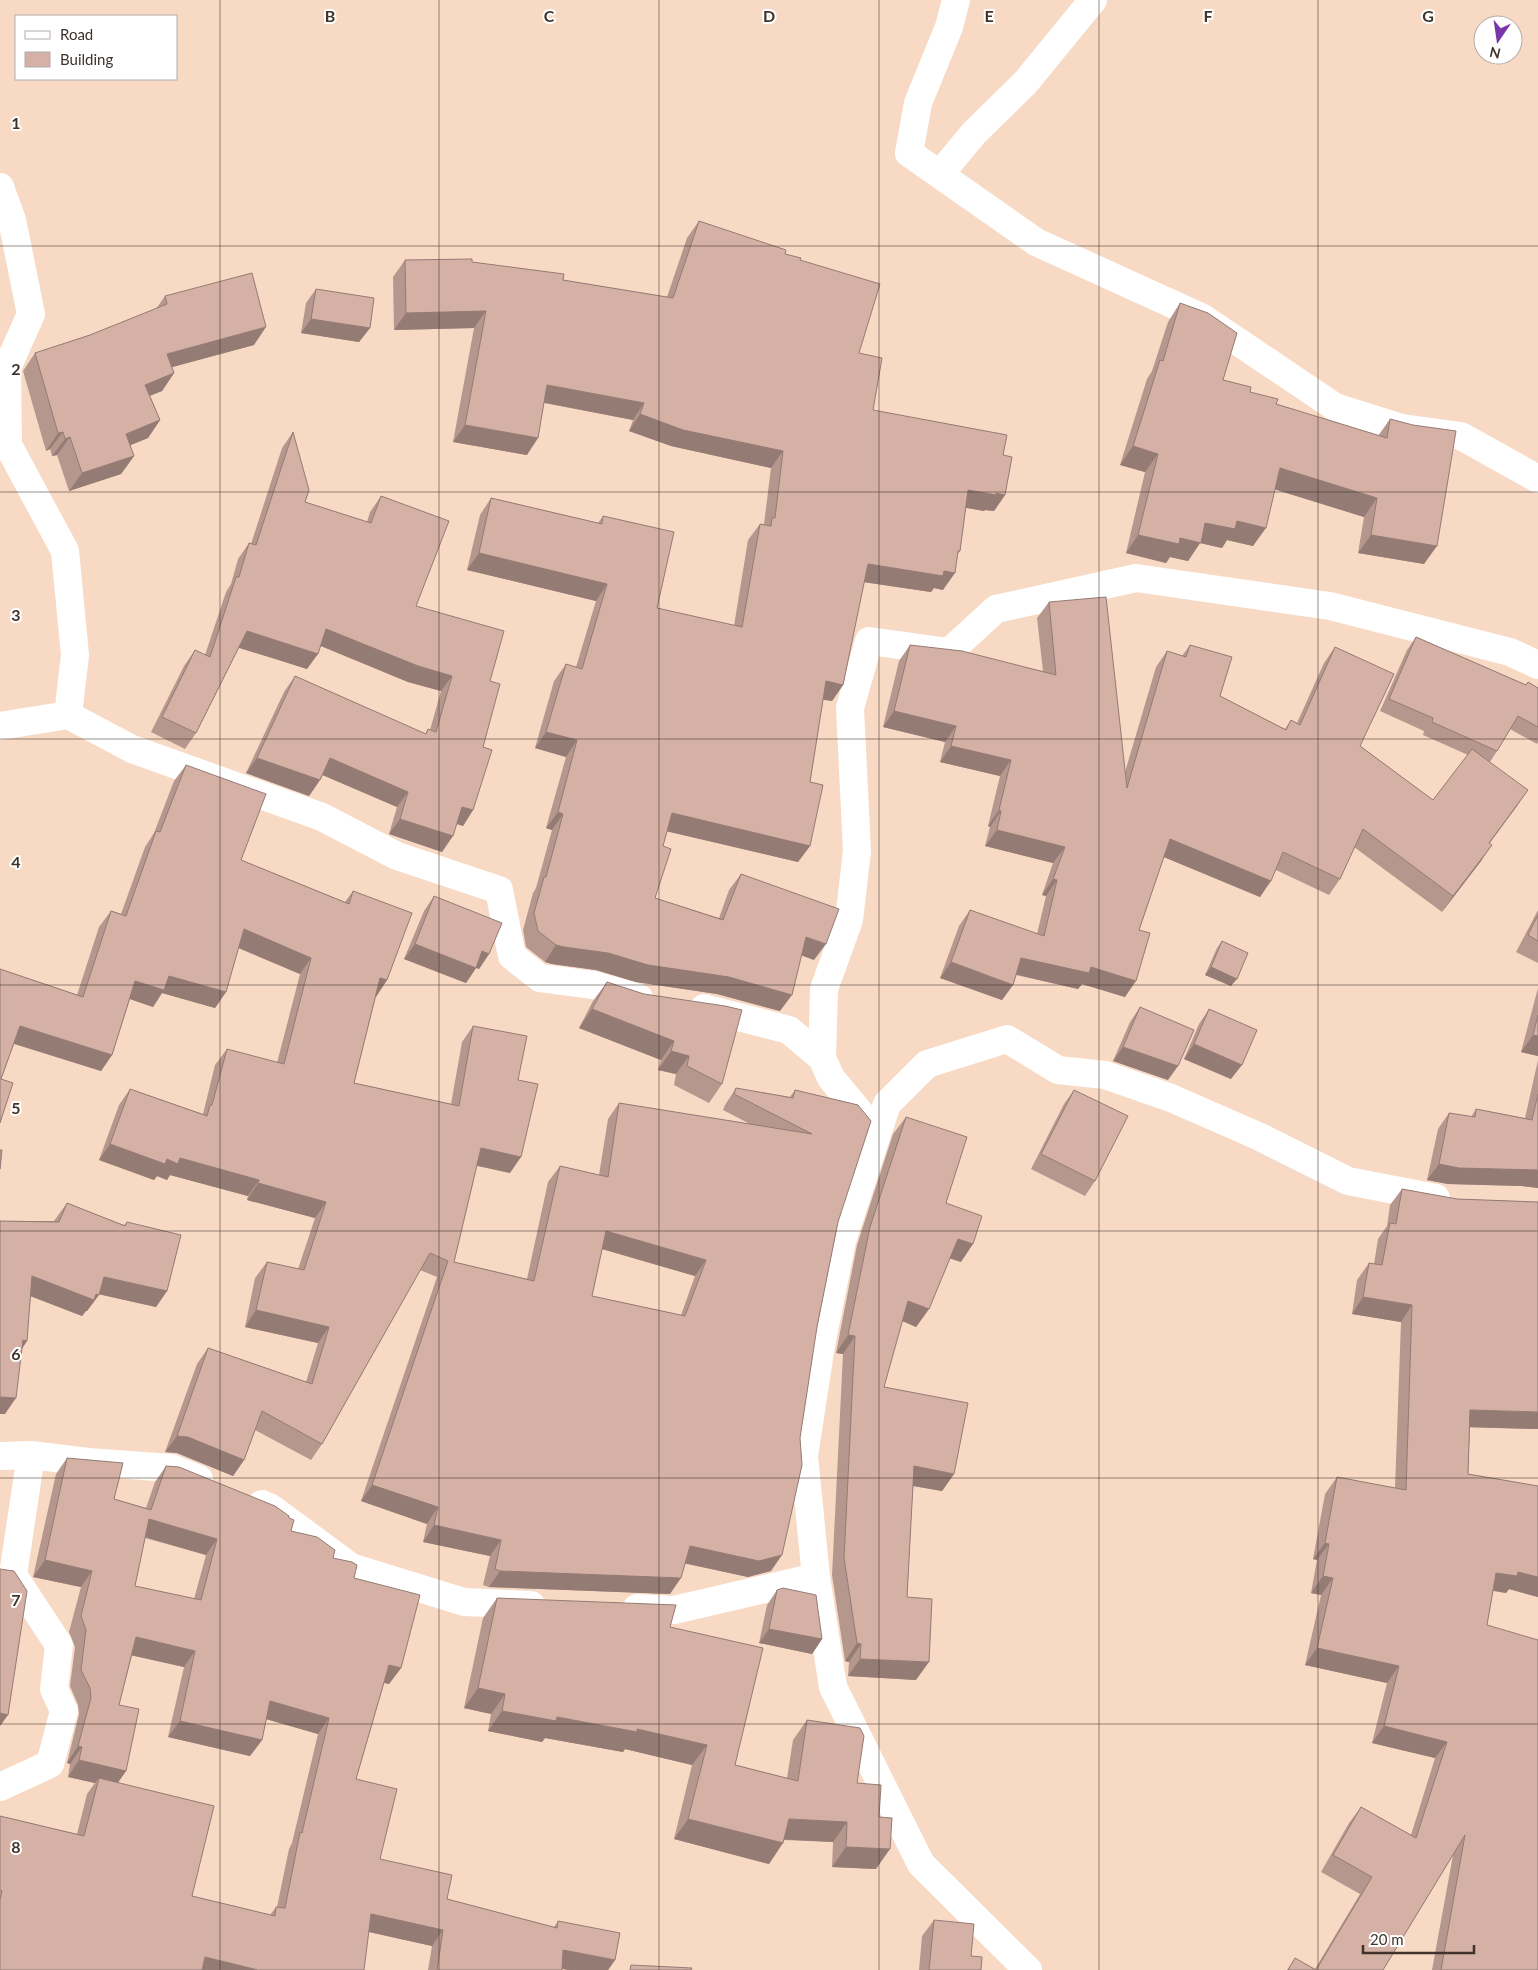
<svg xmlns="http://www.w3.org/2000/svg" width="1538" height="1970" font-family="Lato,sans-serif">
<rect width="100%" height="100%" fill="#f8dac4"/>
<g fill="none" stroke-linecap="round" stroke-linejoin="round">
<!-- minor -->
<path stroke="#fff" stroke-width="28" d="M956,0L949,27L918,103L909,153L1036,242L1203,318L1335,407L1402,428L1461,436L1538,479
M940,174L974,133L1026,82L1093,0
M0,187L12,220L31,314L7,368L8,445L65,551L75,655L68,715L0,726
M68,715L132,749L322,817L397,856L499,890L512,956L540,978L594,985L639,998
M704,1008L789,1030L822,1058
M875,1131L831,1078L822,1058L824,989L849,920L857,851L850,708L869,641L949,652L996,609L1136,578L1330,606L1510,652L1538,665
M0,1456L31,1455L88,1462L171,1468L199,1479
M262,1504L271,1508L351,1567L464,1602L531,1605
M637,1608L674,1610L816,1577
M0,1787L50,1764L64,1711L54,1689L59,1645L13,1575L31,1455
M1028,1970L921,1864L833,1687L816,1577L804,1456L821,1345L842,1241L887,1104L927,1064L1007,1039L1058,1070L1105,1075L1171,1098L1258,1136L1348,1181L1436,1198"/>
</g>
<!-- wall -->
<path fill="#b6978e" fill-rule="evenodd" d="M699,221L785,254L800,260L859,353L873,410L1003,455L1005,495L994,511L985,510L984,511L966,508L960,551L957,555L943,590L934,588L931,592L864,582L843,685L832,701L823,700L810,782V846L798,862L667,831L663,846L655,898L719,918L729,890L741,874L814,960L801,955L780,1011L717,994L636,982L596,970L552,964L545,962L526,947L523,930L533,893L536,888L552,830L546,828L566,757L535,748L554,681L566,664L576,667L596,601L467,570L480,515L491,498L598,523L603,516L657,608L734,626L748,540L760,524H764L771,468L671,446L629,431L633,420L544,403L527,455L453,442L474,328L394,330L393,277L405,260L472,262L563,280L667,297L687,238Z
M316,289L370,328L359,342L301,333L306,303Z
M165,296L254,345L172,367L174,373L162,391L150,396L160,420L148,438L130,445L134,456L121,474L69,491L57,455L52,456L50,449L46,451L23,371L35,353L90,335L156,309Z
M1180,303L1223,380L1276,404L1378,436L1390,419L1424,564L1358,553L1364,517L1275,489L1253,546L1227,540L1222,548L1200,543L1188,561L1170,557L1166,563L1126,553L1145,472L1120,465L1147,379L1152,371L1168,322Z
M293,432L305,502L367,522L370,512L381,496L416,606L490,681L483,747L473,810L463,826L457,824L442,852L389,834L397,807L323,775L320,780L309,796L246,773L284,692L295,676L425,734L428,729L430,730L441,691L408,682L321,646L307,669L239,647L196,733L185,749L151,732L184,666L195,650L205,655L226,592L231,584L238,559L249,543L251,544L282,448Z
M1049,602L1125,772L1156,667L1167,651L1182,656L1190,645L1220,696L1285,729L1291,720L1297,723L1324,663L1335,647L1360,746L1433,800L1468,755L1423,735L1424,731L1380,711L1407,650L1416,637L1526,685L1538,688V742L1537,744L1510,729L1497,751L1490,762L1517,806L1489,843L1481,861L1442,912L1354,847L1340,879L1329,895L1276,870L1260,897L1164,857L1139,930L1125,997L1082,984L1078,989L1016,975L1013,985L1002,1000L940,978L959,926L970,910L1037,934L1046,896L1042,895L1053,863L985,846L990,827L988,826L1000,776L940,762L945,742L883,727L899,661L910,645L1043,671L1037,618Z
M186,765L241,860L345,902L353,891L387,980L376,996L354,1083L451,1104L462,1042L473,1026L518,1080L510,1173L477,1166L454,1262L527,1279L548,1182L560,1166L599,1175L608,1119L619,1103L750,1124L723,1110L725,1105L736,1088L790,1097L795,1090L858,1105L838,1222L817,1327L771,1571L748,1577L685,1563L670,1594L489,1587L483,1585L490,1556L423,1542L427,1524L361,1501L437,1277L420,1270L322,1444L311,1460L255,1430L244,1460L233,1476L177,1453L165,1452L197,1364L208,1348L306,1382L318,1343L245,1327L255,1278L267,1262L298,1269L315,1218L247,1200L248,1196L170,1175L167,1180L157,1176L154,1180L99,1160L119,1105L130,1089L203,1114L215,1065L227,1049L277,1063L300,974L238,948L226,992L215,1008L162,993L153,1007L130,999L112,1055L101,1071L14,1044L1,1079L0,969L77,995L99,927L111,911L121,914L145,847L154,833L174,781ZM602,1249L695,1276L681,1315L592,1296Z
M434,896L489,954L479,969L476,968L466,983L404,959L424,911Z
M1538,910V963L1516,952Z
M1222,941L1231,986L1205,975L1217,948Z
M607,982L722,1084L709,1103L674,1085L676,1074L658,1070L661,1060L579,1028L593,1001Z
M1538,988V1056L1521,1052Z
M1140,1007L1168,1080L1113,1061L1130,1022Z
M1209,1009L1231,1079L1184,1059L1199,1024Z
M1538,1060V1188L1522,1186L1448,1184L1427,1180L1438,1129L1449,1113L1471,1117L1476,1109L1525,1118Z
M1074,1090L1095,1181L1085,1196L1031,1169L1064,1104Z
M906,1117L946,1203L961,1262L950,1258L929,1309L916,1327L902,1321L884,1387L954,1474L942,1491L913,1486L907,1597L916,1680L848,1676L849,1662L845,1661L832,1575L843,1354L836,1353L857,1245L893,1134Z
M1402,1189L1457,1199L1538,1202V1429L1470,1427L1468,1474L1538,1486V1484V1597L1509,1589L1506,1593L1493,1591L1487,1625L1538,1970H1432L1453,1855L1383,1970H1287L1295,1958L1315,1969L1360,1894L1321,1872L1349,1823L1361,1807L1411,1835L1435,1758L1372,1743L1387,1683L1305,1665L1321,1595L1311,1593L1317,1560L1313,1559L1325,1494L1337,1477L1395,1488L1401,1322L1352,1314L1357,1280L1369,1263L1374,1264L1378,1239L1387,1226L1390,1205Z
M67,1203L124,1225L127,1222L167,1291L156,1307L99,1294L87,1311H86L82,1316L30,1296L27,1341L22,1349L5,1414L0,1221H54Z
M67,1458L114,1499L146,1508L155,1482L166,1466L289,1518L291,1531L333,1558L354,1578L401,1668L389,1684L384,1683L356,1779L380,1859L447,1899L554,1927L558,1921L615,1960L608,1970H569L562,1969L561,1970H428L432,1946L369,1932L0,1970V1816L77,1834L87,1794L95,1783L68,1777L70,1764L67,1763L79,1714L78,1705L70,1686L75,1647L69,1632L81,1587L33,1577L56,1474ZM145,1538L206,1555L194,1599L135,1586ZM132,1655L184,1667L168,1737L250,1756L262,1740L266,1719L318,1734L292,1843L289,1849L277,1907H276L270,1915L192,1896L118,1782L126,1771L119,1705Z
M777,1590L822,1639L812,1654L759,1643L767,1605Z
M497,1598L670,1627L735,1765L787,1778L793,1740L807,1720L857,1783L876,1869L832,1867L833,1842L784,1840L769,1864L674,1839L692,1765L625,1749L623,1752L545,1738L542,1742L488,1731L491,1714L464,1708L483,1618Z
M934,1920L971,1956L981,1970H919L922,1936Z"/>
<!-- shaded-wall -->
<path fill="#947b74" d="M486,311L474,328L394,330L406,313Z
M311,319L370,328L359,342L301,333Z
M266,327L254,345L154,372L167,354Z
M174,373L162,391L133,402L145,385Z
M547,385L644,403L633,420L536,401Z
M640,414L783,451L771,468L671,446L629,431Z
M160,420L148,438L114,452L126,434Z
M465,425L538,438L527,455L453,442Z
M63,432L50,449L46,451L58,433Z
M70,437L57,455L52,456L65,439Z
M1133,446L1158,454L1145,472L1120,465Z
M134,456L121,474L69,491L82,473Z
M1280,468L1377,498L1364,517L1267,487Z
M968,490L996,493L1005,495L994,511L985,510L984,511L957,506Z
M1237,521L1266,528L1253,546L1227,540L1222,548L1200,543L1188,561L1170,557L1166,563L1126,553L1138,535L1180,538L1205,523Z
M1371,535L1437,546L1424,564L1358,553Z
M479,553L607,584L596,601L467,570Z
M868,564L944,571L955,573L943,590L934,588L931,592L856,581Z
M326,629L452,676L441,691L408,682L316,644Z
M247,631L318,654L307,669L236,647Z
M826,681L843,685L832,701L815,698Z
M894,711L956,726L945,742L883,727Z
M546,732L577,740L566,757L535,748Z
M951,746L1011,760L1000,776L940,762Z
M257,758L320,780L309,796L246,773Z
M330,758L408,792L397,807L320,774Z
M1528,790L1517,806L1478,859L1489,843Z
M462,807L473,810L463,826L451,822Z
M999,810L1001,811L990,827L988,826Z
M558,812L563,814L552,830L546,828Z
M672,813L810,846L798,862L661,830Z
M400,819L453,836L442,852L389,834Z
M997,830L1065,847L1053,863L985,846Z
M1170,839L1271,881L1260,897L1159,855Z
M1492,845L1481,861L1442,912L1453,896Z
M1053,879L1057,880L1046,896L1042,895Z
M244,929L311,958L300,974L232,945Z
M806,937L826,944L814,960L795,953Z
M415,944L476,968L466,983L404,959Z
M556,945L608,953L729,977L792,995L780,1011L717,994L636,982L596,970L552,964L545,962Z
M482,951L489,954L479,969L472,966Z
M1021,958L1091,967L1136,981L1125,997L1082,984L1078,989L1009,973Z
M951,962L1013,985L1002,1000L940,978Z
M1211,967L1237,979L1231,986L1205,975Z
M169,976L226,992L215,1008L162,993L153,1007L124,997L135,981Z
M380,978L387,980L376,997L369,994Z
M592,1009L674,1041L661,1060L579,1028Z
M20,1026L112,1055L101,1071L9,1042Z
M1533,1035L1538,1036V1056L1521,1052Z
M1194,1044L1242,1065L1231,1079L1184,1059Z
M1123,1047L1178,1066L1168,1080L1113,1061Z
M671,1051L689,1056L676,1074L658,1070Z
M110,1144L167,1159L180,1158L259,1180L248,1196L170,1175L167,1180L157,1176L154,1180L99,1160Z
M481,1148L521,1157L510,1173L470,1164Z
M1439,1164L1538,1170V1188L1522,1186L1448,1184L1427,1180Z
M258,1183L326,1202L315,1218L247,1200Z
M606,1231L706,1260L695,1276L595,1247Z
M958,1239L973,1244L961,1262L945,1257Z
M32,1276L99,1295L87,1311H86L82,1316L20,1292Z
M104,1277L167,1291L156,1307L93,1293Z
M1363,1297L1412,1305L1401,1322L1352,1314Z
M908,1301L929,1309L916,1327L896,1318Z
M256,1310L329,1327L318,1343L245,1327Z
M848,1335L855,1336L843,1354L836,1353Z
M23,1340L27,1341L16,1357Z
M0,1397L16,1398L5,1414H0Z
M1470,1410L1538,1412V1429L1459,1427Z
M177,1436L188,1437L244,1460L233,1476L177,1453L165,1452Z
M914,1466L954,1474L942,1491L902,1484Z
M372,1485L438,1507L427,1524L361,1501Z
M149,1519L217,1539L206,1555L138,1535Z
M434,1525L501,1540L490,1556L423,1542Z
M1325,1543L1329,1544L1317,1560L1313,1559Z
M690,1546L782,1555L771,1571L748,1577L678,1562Z
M45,1560L92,1571L81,1587L33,1577Z
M500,1571L681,1578L670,1594L489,1587Z
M1518,1572L1538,1577V1597L1509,1589L1506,1593L1485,1589L1496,1573Z
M1323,1576L1333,1578L1321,1595L1311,1593Z
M769,1629L822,1639L812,1654L759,1643Z
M136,1637L195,1651L184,1667L125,1654Z
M857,1643L861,1644L849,1662L845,1661Z
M1317,1648L1399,1666L1387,1683L1305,1665Z
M860,1659L929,1662L916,1680L848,1676Z
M389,1665L401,1668L389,1684L377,1681Z
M478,1688L505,1694L491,1714L464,1708Z
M270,1701L329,1718L318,1734L259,1717Z
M502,1711L557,1717L637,1729L707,1745L692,1765L625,1749L623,1752L545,1738L542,1742L488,1731Z
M0,1713L8,1715L0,1726Z
M180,1721L262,1740L250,1756L168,1737Z
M1384,1726L1447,1742L1435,1758L1372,1743Z
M78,1746L82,1747L70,1764L67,1763Z
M79,1760L126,1771L115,1787L99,1778L95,1783L68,1777Z
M688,1819L783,1843L769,1864L674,1839Z
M789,1819L847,1822L833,1842L775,1839Z
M846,1847L890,1849L876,1869L832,1867Z
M371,1914L443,1930L432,1946L360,1930Z
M563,1950L615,1960L608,1970H569L552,1967Z
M205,1957L258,1970H196Z"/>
<!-- building -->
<path fill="#d4b0a5" stroke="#947b74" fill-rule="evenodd" d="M699,221L786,250L785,254L801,258L800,260L880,284L859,353L882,358L873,410L1007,435L1003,455L1012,457L1005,495L996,493V495L968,490L960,551H958L955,573L944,571L943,576L868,564L843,685L826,681L810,782L823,785L810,846L672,813L663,846L671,849L655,898L723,920L741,874L839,909L826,944L806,937L792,995L729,977L648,965L608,953L564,947L556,945L538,931L534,913L544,877H546L563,814L558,812L577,740L546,732L566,664L582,669L607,584L479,553L491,498L602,524L603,516L674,532L657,608L742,627L760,524L771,526L772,518H775L783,451L683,430L640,414L644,403L547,385L538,438L465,425L486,311L406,313L405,260L472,259V262L564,274L563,280L673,298Z
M252,273L266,327L167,354L174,373L145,385L160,420L126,434L134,456L82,473L70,437L65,439L63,432L58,433L35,353L90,335L167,304L165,296Z
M316,289L374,298L370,328L311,319Z
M1180,303L1208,313L1237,333L1223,380L1251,387L1250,392L1278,399L1276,404L1387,438L1390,419L1413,425L1456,431L1437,546L1371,535L1377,498L1280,468L1266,528L1237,521L1235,529L1205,523L1201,543L1180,538L1179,544L1138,535L1158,454L1133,446L1160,360L1163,361Z
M293,432L309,490L305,502L371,523L381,496L449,521L416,606L504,631L490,681L500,684L483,747L492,750L473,810L462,807L453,836L400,819L408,792L330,758L320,780L257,758L295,676L426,734L428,729L436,732L452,676L418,666L326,629L318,654L247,631L196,733L162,717L195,650L210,657L236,577H239L249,543L256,545Z
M1106,597L1127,788L1167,651L1186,657L1190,645L1232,657L1220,696L1286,730L1291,720L1300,725L1335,647L1394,674L1360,746L1433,800L1472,749L1528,790L1489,843L1492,845L1453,896L1363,829L1340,879L1283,852L1271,881L1170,839L1139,930L1150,933L1136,981L1091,967L1089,973L1021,958L1013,985L951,962L970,910L1044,936L1057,880L1053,879L1065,847L997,830L1001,811L999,810L1011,760L951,746L956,726L894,711L910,645L962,651L1056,675L1049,602Z
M1416,637L1526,685L1528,682L1538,688V727L1518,716L1497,751L1432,722L1433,718L1389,699Z
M186,765L266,794L241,860L349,904L353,891L412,913L387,980L380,978L354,1083L459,1106L473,1026L527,1036L518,1080L538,1084L521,1157L481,1148L454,1262L534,1281L560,1166L608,1177L619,1103L812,1134L734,1094L736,1088L793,1098L795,1090L858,1105L871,1121L838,1222L817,1327L800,1438L802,1465L782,1555L759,1561L690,1546L681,1578L500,1571L495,1569L501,1540L434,1525L438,1507L372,1485L448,1261L430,1253L322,1444L262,1411L244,1460L188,1437L177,1436L208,1348L312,1384L329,1327L256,1310L267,1262L304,1270L326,1202L258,1183L259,1180L180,1158L178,1164L167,1159L165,1164L110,1144L130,1089L207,1116L210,1105H212L227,1049L284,1064L311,958L244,929L226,992L169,976L164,990L135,981L112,1055L20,1026L1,1079L13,1083L0,1123V969L83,997L111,911L126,916L156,831L160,832ZM606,1231L706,1260L685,1316L592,1296Z
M434,896L502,923L489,954L482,951L476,968L415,944Z
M1538,915V941L1528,935Z
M1222,941L1248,953L1237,979L1211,967Z
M607,982L644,994L725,1006L742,1010L722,1084L687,1066L689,1056L671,1051L674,1041L592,1009Z
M1140,1007L1194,1030L1178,1066L1123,1047Z
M1209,1009L1257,1030L1242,1065L1194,1044Z
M1538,1015V1036L1533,1035Z
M1074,1090L1128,1116L1095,1181L1041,1154Z
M1538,1094V1170L1459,1168L1439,1164L1449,1113L1475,1117L1476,1109L1532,1120Z
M906,1117L967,1137L946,1203L982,1216L973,1244L958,1239L929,1309L908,1301L884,1387L968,1403L954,1474L914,1466L907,1597L932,1599L929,1662L860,1659L861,1644L857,1643L844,1558L855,1336L848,1335L870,1227Z
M0,1150H2L0,1169Z
M1402,1189L1457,1199L1538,1202V1412L1470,1410L1468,1474L1538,1486V1577L1518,1572L1517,1576L1496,1573L1487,1625L1538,1640V1970H1441L1465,1835L1383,1970H1288L1295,1958L1316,1970L1372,1877L1333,1855L1361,1807L1416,1838L1447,1742L1384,1726L1399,1666L1317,1648L1333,1578L1323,1576L1329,1544L1325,1543L1337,1477L1406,1490L1412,1305L1363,1297L1369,1263L1382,1265L1390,1223L1396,1224Z
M67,1203L125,1226L127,1222L181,1235L167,1291L104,1277L99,1295L96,1294L94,1300L32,1276L27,1341L23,1340L16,1398L0,1397V1221L59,1222Z
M67,1458L123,1463L114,1499L151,1510L166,1466L179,1467L275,1506L289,1516V1518L294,1520L291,1531L317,1537L335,1550L333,1558L352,1562L357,1565L354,1578L420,1595L401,1668L389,1665L356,1779L397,1789L380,1859L452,1875L447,1899L557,1928L558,1921L620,1933L615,1960L563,1950L562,1970H437L443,1930L371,1914L364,1970H258L205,1957L202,1970H0V1900L2,1891L0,1890V1816L84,1836L99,1778L214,1806L192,1896L275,1916L276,1907L285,1908L300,1832L302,1833L329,1718L270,1701L262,1740L180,1721L195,1651L136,1637L119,1705L139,1709L126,1771L79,1760L82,1747L78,1746L91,1698L90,1688L81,1670L86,1630L81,1616L92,1571L45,1560ZM149,1519L217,1539L201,1600L135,1586Z
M0,1569L14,1571L27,1591L8,1715L0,1713Z
M783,1588L816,1595L822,1639L769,1629L777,1590Z
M497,1598L676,1605L670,1627L763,1648L735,1765L798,1781L807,1720L860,1728L864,1736L857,1783L881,1785L879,1817L892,1818L890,1849L846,1847L847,1822L789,1819L783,1843L688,1819L707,1745L637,1729V1732L557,1717L556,1721L502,1711L505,1694L478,1688Z
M934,1920L974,1924L971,1956L982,1957L981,1970H929Z
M631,1965L692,1968L691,1970H630Z"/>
<!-- grid -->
<path fill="none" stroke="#3f332b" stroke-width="1" stroke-opacity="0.55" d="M220,0V1970M439,0V1970M659,0V1970M879,0V1970M1099,0V1970M1318,0V1970M0,246H1538M0,492H1538M0,739H1538M0,985H1538M0,1231H1538M0,1478H1538M0,1724H1538"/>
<g font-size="16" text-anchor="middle" font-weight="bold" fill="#3f332b" stroke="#fff" stroke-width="4" stroke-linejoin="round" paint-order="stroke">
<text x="330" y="22">B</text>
<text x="549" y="22">C</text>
<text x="769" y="22">D</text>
<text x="989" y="22">E</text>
<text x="1208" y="22">F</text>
<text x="1428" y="22">G</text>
<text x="16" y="129">1</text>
<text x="16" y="375">2</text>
<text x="16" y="621">3</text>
<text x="16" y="868">4</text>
<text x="16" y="1114">5</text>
<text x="16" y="1360">6</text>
<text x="16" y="1606">7</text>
<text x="16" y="1853">8</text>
</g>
<!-- legend -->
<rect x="15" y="15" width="162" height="65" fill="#ffffff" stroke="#b2adaa"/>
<rect x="25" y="31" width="25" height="8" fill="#ffffff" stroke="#b2adaa"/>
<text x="60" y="40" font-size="15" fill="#3f332b">Road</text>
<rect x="25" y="52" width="25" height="15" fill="#d4b0a5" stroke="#b2adaa"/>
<text x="60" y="65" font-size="15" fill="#3f332b">Building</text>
<!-- north arrow -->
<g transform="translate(1498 40) rotate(193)"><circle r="24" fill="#ffffff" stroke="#b2adaa"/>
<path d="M0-4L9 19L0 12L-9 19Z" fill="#7836aa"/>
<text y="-8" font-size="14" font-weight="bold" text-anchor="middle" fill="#3f332b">N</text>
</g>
<!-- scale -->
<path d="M1363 1945v8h111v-8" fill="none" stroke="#3f332b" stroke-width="2.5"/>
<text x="1370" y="1945" font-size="15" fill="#3f332b" stroke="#ffffff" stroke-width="4" paint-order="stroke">20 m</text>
</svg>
